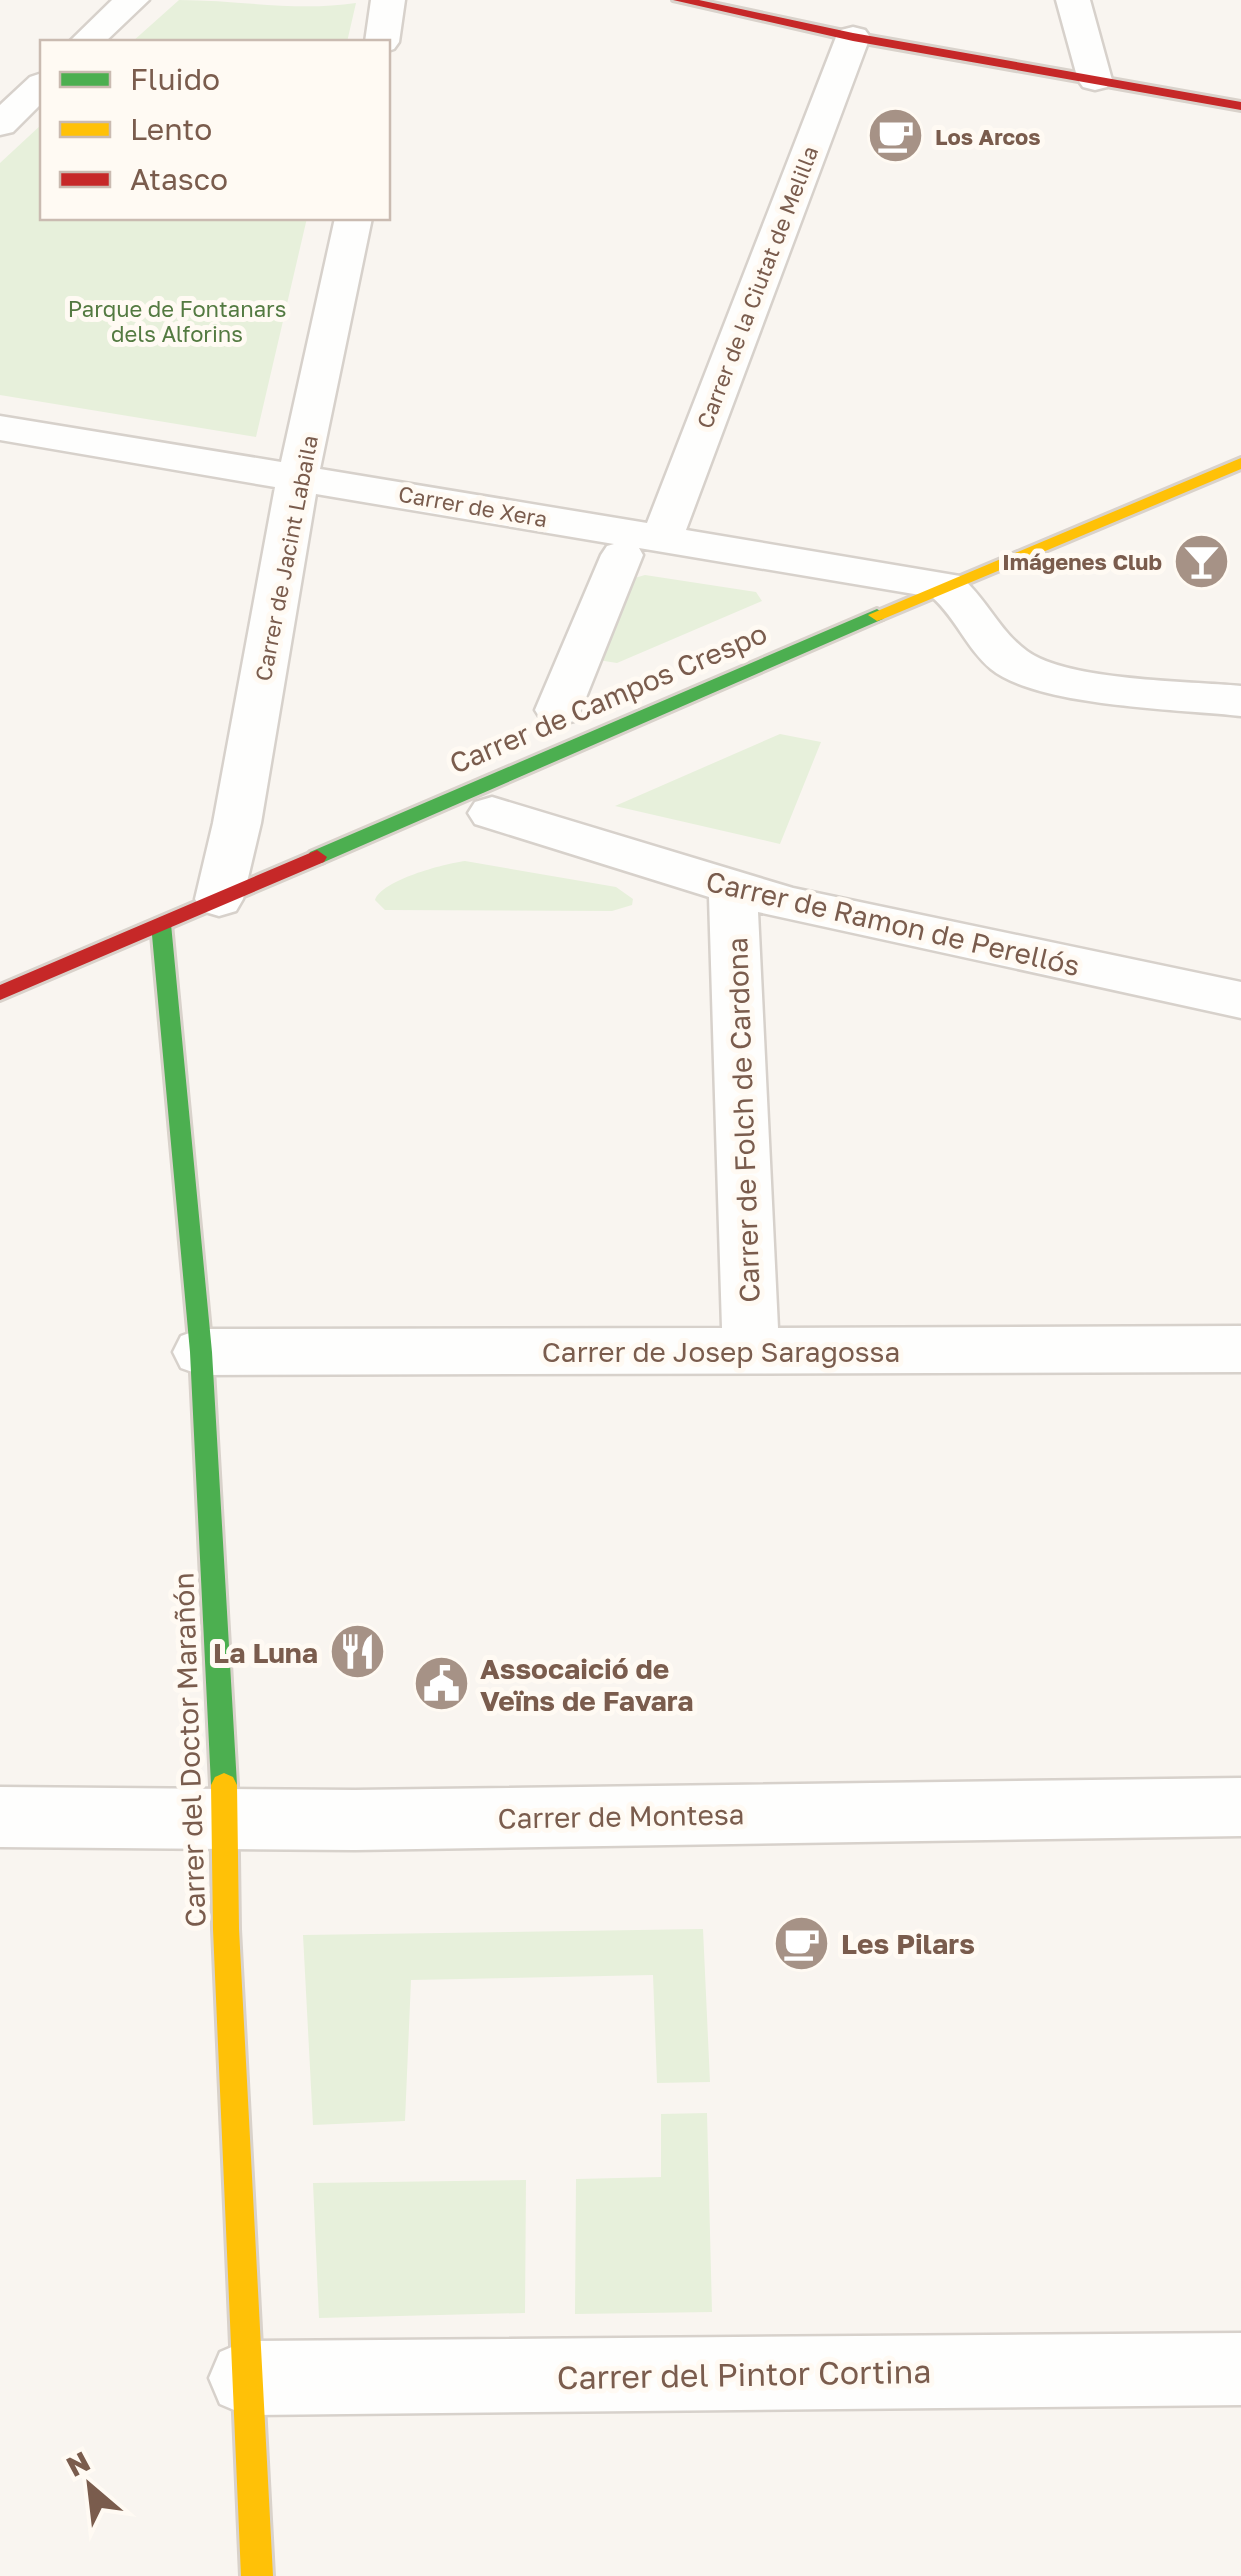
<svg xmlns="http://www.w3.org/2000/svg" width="1241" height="2576" font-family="'Golos Text',sans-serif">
<rect width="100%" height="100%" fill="#f9f5f0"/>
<!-- green -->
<path fill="#e7f0db" d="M179,0C239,0 296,12 356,3L347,42H132Z
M42,124V218H307L256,437L0,395V163Z
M645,575L756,592L762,601L617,663L598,660L631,579Z
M780,734L821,742L780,844L615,806Z
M465,861L616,887L633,899L632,905L612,911L385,910L375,900C382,880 443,864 465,861Z
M703,1929L710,2082L657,2083L653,1975L411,1980L405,2121L313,2125L303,1935Z
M707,2113L712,2312L575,2314L576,2179L661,2177V2114Z
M526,2180L525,2313L319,2318L313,2183Z"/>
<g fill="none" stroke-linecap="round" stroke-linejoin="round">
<defs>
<path id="street" d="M112,0H149L105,42H69Z
M371,0H405L399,42L394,49L388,51V42H365Z
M1056,0H1090L1112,80L1107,87L1095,90L1083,87L1078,80Z
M853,27L865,30L870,37L686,530L960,576C986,598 1000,632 1027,651C1068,681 1189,681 1241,686V716C1180,709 1038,707 991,669C967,649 956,618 932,597L639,548L643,555L581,710L574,721L558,725L542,721L535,710L601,555L607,546L614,544L316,494L261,823L243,899L236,911L219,916L202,911L195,899L213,823L275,487L0,440V416L281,462L335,218H372L320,469L647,523L836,37L841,30Z
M42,73V103L13,132L0,135V105L30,77Z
M492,797L793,888L1241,982V1018L758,912L778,1328L1241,1326V1372L201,1375L181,1368L173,1352L181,1336L201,1329L722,1328L709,897L475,824L468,813L475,802Z
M1241,1778V1836L355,1850L0,1847V1787L355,1790Z
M1241,2333V2405L246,2415L220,2404L209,2378L220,2352L246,2341Z"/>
<path id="fast" d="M877,609L886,615L883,619L324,862L317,864L307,857L310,852Z
M161,917L171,924L212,1352L237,1785L233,1793L224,1797L215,1793L211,1785L190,1352L151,924Z"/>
<path id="slow" d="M1241,458V469L883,619L877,621L868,615Z
M224,1773L233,1777L237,1785L239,1929L273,2576H241L213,1929L211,1785L215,1777Z"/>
<path id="jam" d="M673,0H699L853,33L1241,102V110L853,41Z
M317,850L327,857L324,862L0,1000V985Z"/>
</defs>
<!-- street casing -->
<use href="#street" stroke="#d7d1cb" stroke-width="5"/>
<!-- fast casing -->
<use href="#fast" stroke="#d9d2cb" stroke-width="6"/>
<!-- slow casing -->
<use href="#slow" stroke="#d9d2cb" stroke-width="6"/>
<!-- jam casing -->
<use href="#jam" stroke="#d9d2cb" stroke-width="6"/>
<!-- street -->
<use href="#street" fill="#fefefd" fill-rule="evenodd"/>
<!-- fast -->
<use href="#fast" fill="#4caf50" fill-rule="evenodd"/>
<!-- slow -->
<use href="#slow" fill="#ffc107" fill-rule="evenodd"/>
<!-- jam -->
<use href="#jam" fill="#c62828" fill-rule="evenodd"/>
</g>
<!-- icons -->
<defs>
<symbol id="cafe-disc" viewBox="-11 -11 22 22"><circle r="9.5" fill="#a69286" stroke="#fffaf3"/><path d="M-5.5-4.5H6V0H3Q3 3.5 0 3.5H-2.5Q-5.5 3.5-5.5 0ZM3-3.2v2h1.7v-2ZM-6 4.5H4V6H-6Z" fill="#fff"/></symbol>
<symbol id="bar-disc" viewBox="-11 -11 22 22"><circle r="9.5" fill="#a69286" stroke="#fffaf3"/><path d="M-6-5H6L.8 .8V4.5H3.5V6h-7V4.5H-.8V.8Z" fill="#fff"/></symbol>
<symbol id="restaurant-disc" viewBox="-11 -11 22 22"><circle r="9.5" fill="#a69286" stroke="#fffaf3"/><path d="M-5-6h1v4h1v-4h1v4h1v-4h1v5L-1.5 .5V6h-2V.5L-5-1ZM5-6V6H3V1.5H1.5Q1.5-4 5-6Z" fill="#fff"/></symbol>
<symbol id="civic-disc" viewBox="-11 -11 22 22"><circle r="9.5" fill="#a69286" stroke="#fffaf3"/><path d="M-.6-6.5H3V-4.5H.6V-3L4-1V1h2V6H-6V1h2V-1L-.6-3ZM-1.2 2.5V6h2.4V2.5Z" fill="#fff"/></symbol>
</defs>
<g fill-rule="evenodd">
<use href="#cafe-disc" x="864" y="104" width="63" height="63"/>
<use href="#bar-disc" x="1170" y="530" width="63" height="63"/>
<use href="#restaurant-disc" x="326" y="1620" width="63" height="63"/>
<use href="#civic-disc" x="410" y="1652" width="63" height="63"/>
<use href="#cafe-disc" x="770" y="1912" width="63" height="63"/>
</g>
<g text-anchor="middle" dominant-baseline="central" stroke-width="10" stroke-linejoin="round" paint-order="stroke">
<!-- far-poi labels -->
<g font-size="22" font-weight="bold" fill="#7a5c4d" stroke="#fffaf3" text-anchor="start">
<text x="935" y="136">Los Arcos</text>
<text x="1162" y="561" text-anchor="end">Imágenes Club</text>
</g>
<!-- far-street labels -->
<g font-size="22" fill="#7a5c4d" stroke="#fffaf3">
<text transform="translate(757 287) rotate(-69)">Carrer de la Ciutat de Melilla</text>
<text transform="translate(473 506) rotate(10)">Carrer de Xera</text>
<text transform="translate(286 558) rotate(-79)">Carrer de Jacint Labaila</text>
</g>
<!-- far-park labels -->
<g font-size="22" fill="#537a41" stroke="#fffaf3">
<text x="177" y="308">Parque de Fontanars<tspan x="177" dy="25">dels Alforins</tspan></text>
</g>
<!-- street labels -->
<g font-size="28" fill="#7a5c4d" stroke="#fffaf3">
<text transform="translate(608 698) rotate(-23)">Carrer de Campos Crespo</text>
<text transform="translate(893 923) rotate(13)">Carrer de Ramon de Perellós</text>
<text transform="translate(743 1120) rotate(-92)">Carrer de Folch de Cardona</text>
<text x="721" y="1351">Carrer de Josep Saragossa</text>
<text transform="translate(189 1750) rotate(-92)">Carrer del Doctor Marañón</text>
<text transform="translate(621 1816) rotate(-1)">Carrer de Montesa</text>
</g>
<!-- poi labels -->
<g font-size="28" font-weight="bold" fill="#7a5c4d" stroke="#fffaf3" text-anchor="start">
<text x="318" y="1652" text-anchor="end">La Luna</text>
<text x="480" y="1668">Assocaició de<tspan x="480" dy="32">Veïns de Favara</tspan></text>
<text x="841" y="1943">Les Pilars</text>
</g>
<!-- near-street labels -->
<g font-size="32" fill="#7a5c4d" stroke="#fffaf3">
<text transform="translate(744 2374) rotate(-1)">Carrer del Pintor Cortina</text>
</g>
</g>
<!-- legend -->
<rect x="40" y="40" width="350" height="180" fill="#fffaf3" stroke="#cabbb1" stroke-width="2.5"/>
<rect x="60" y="72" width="50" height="15" fill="#4caf50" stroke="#cabbb1" stroke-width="2.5"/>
<text x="130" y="90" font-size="30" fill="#7a5c4d">Fluido</text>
<rect x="60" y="122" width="50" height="15" fill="#ffc107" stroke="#cabbb1" stroke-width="2.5"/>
<text x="130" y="140" font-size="30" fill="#7a5c4d">Lento</text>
<rect x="60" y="172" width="50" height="15" fill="#c62828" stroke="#cabbb1" stroke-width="2.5"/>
<text x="130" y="190" font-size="30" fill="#7a5c4d">Atasco</text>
<!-- north arrow -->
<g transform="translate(90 2486) rotate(332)" stroke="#fffaf3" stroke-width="8" paint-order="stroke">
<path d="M0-8L18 38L0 25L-18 38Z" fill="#7a5c4d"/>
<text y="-15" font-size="28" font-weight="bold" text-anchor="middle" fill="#7a5c4d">N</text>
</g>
</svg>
